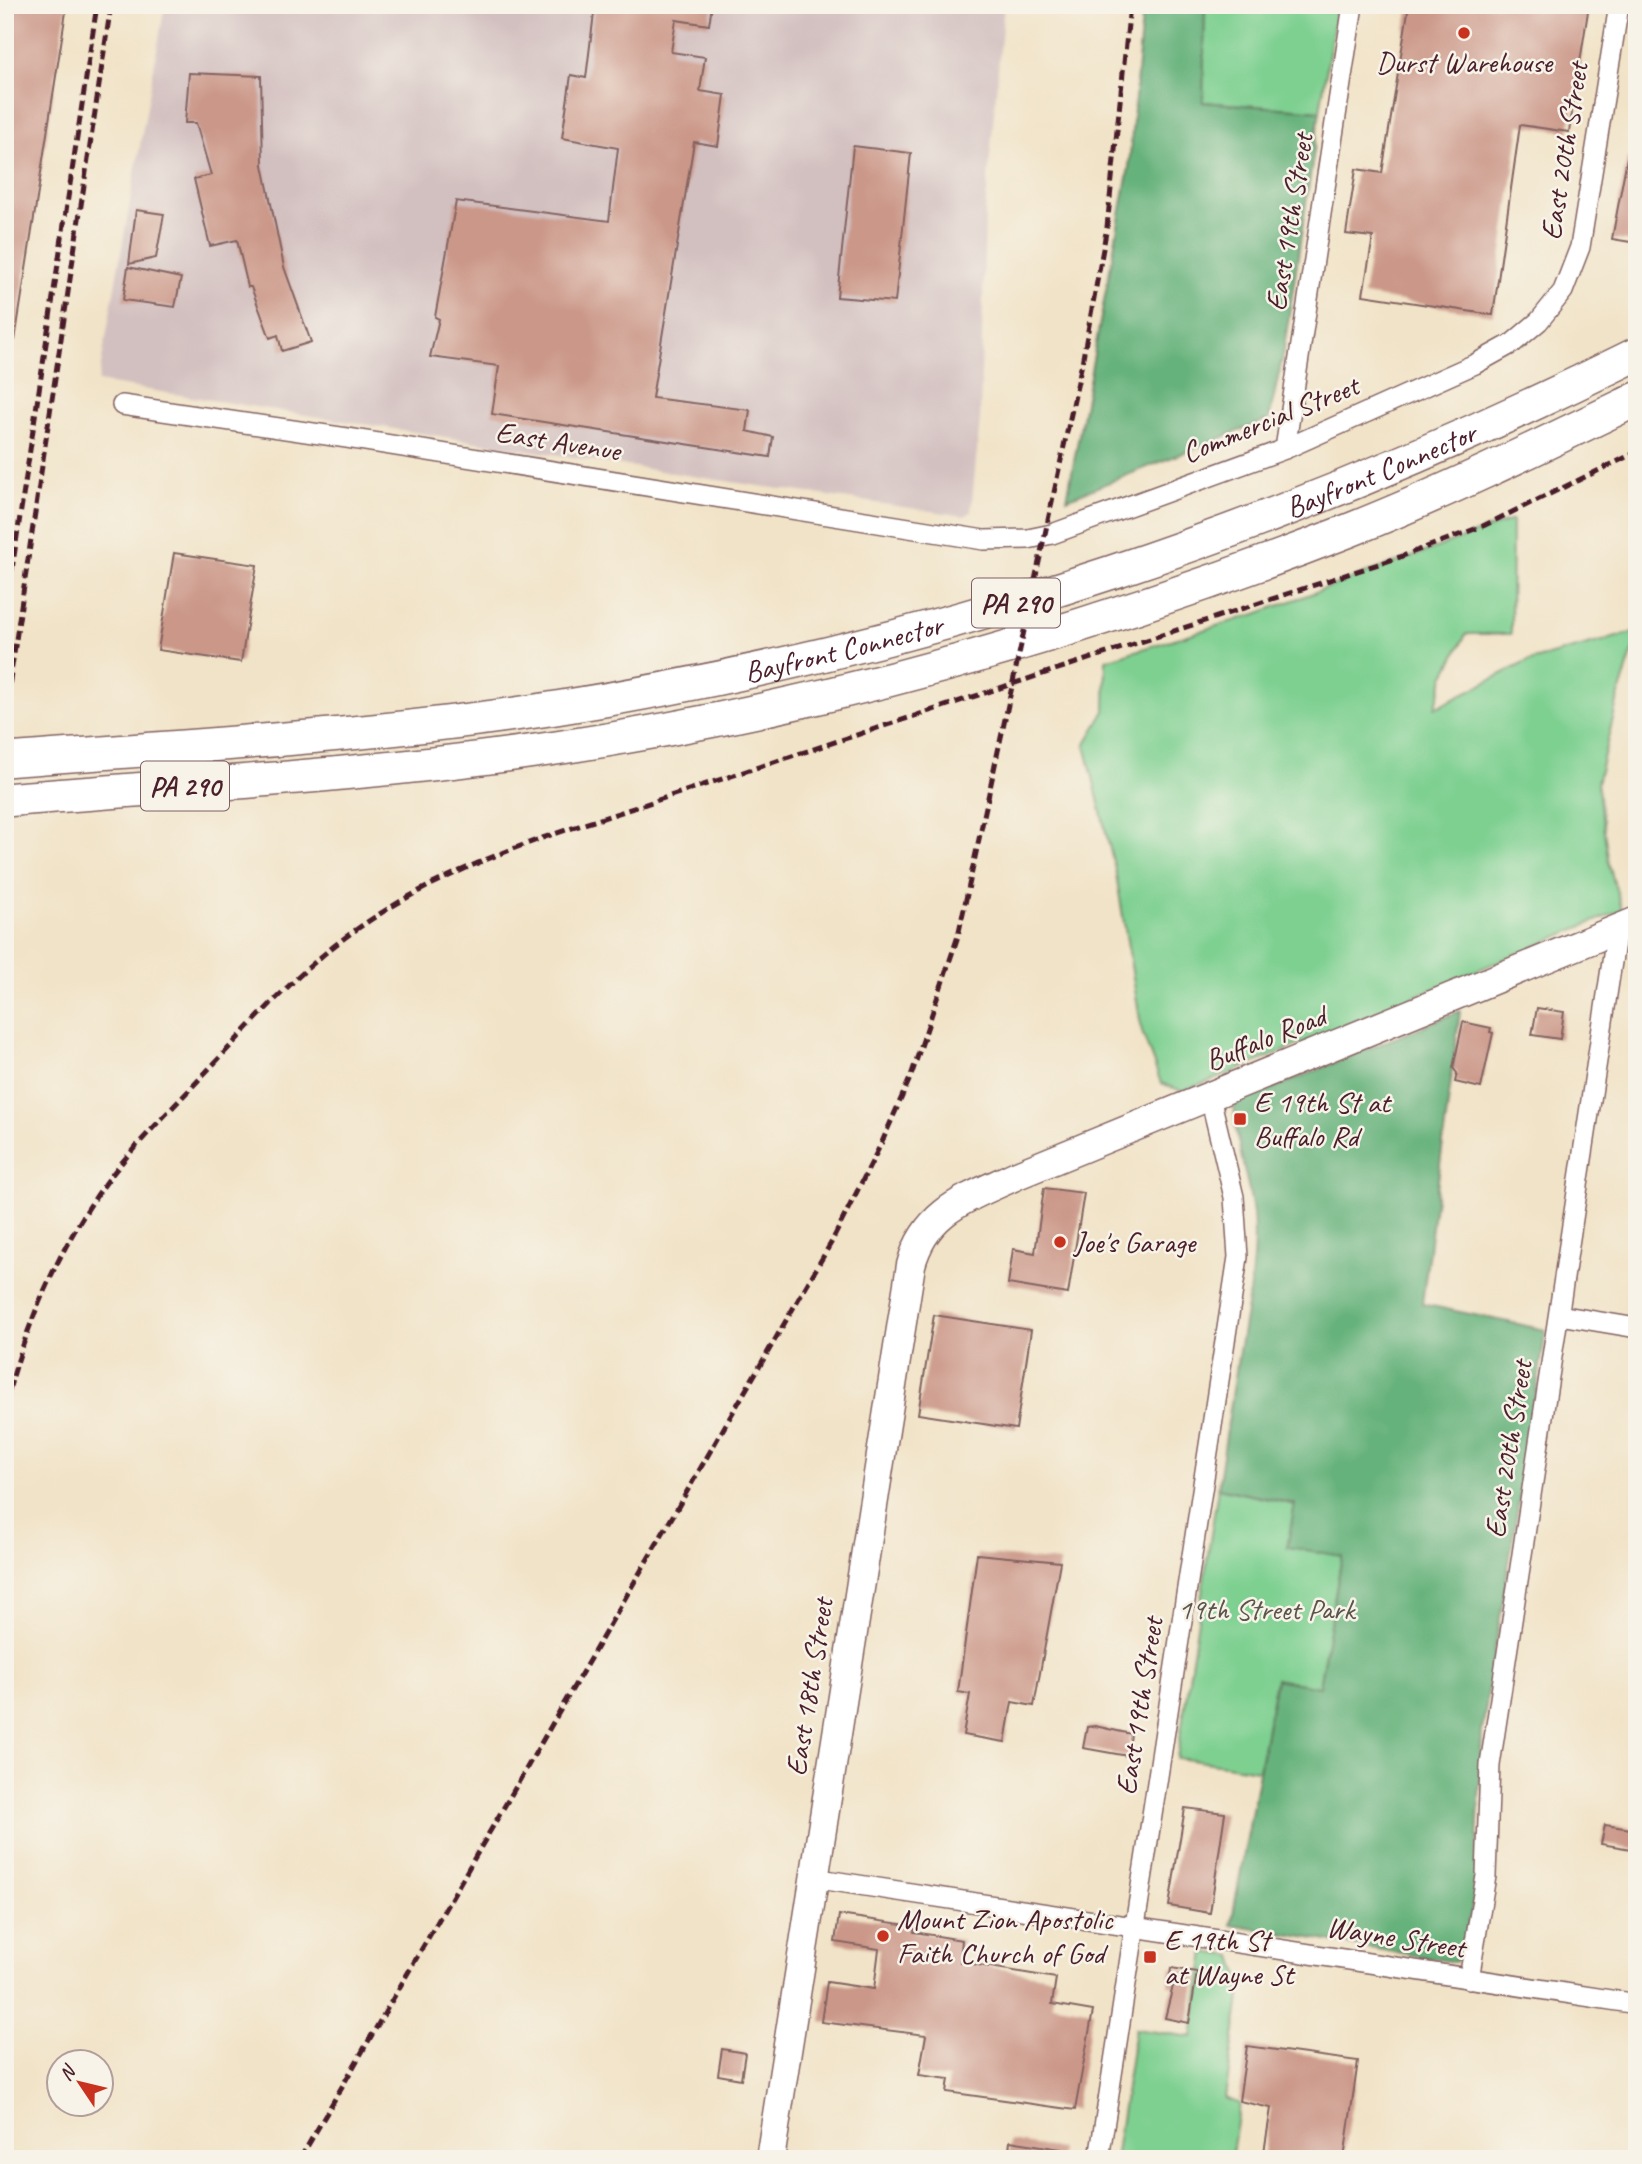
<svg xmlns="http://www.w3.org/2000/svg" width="1642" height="2164" font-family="Caveat,sans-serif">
<rect width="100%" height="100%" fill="#f7f3e8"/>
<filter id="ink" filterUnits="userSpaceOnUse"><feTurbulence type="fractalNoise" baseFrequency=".0143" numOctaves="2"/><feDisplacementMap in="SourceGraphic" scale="14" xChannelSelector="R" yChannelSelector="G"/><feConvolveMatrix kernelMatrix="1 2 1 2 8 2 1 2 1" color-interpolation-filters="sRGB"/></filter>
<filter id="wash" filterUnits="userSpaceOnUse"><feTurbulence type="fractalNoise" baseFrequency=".00686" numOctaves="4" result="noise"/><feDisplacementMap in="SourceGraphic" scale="28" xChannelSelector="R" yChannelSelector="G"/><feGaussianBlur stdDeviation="1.57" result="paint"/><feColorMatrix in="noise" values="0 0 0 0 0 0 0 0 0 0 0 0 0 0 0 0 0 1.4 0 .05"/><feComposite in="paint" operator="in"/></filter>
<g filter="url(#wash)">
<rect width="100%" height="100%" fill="#f1e3c7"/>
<!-- industrial -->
<path fill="#d2bfbf" d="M165,5H1004L985,211L980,419L971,512L965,516L698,477L98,382Z"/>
<!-- green -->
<path fill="#7ed091" stroke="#64785e" stroke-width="2" d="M1205,5H1337L1320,111L1203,102Z
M1512,520L1511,634H1466L1445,675L1435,708L1526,662L1635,632L1636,640L1618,698L1597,783L1609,865L1622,910L1223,1076L1182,1091L1161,1083L1142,1032L1116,874L1085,745L1105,711L1106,660L1256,614Z
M1218,1488L1295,1505L1342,1556L1319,1688L1276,1680L1259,1770L1177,1758Z
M1205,1952L1233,1956L1242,1984L1225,2098L1240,2104L1231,2159H1115L1135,2029L1192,2037Z"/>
<!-- forest -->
<path fill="#66b27b" stroke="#586853" stroke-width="2" d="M1143,5H1205L1203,102L1320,111L1283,355L1269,419L1067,499L1129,167Z
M1460,1011L1422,1304L1546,1330L1482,1731L1475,1890L1464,1954L1455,1962L1231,1925L1276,1679L1319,1687L1342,1556L1287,1547L1295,1504L1218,1488C1225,1443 1232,1397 1239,1351C1247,1306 1257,1260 1253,1214C1251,1189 1230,1122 1235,1104Z"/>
<g id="blocks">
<!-- building -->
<path fill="#cb9788" d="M5,5H67L15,340L5,339Z
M595,5H712L709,25L676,20L671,52L705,57L700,91L725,95L718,146L694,142L652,398L750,410L747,431L773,437L770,457L492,414L499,366L430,357L439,319L435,317L456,201L609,221L618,148L562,138L571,75L586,78Z
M1409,5H1589L1569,132L1520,125L1493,315L1363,295L1373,237L1346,234L1356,169L1382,173Z
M189,73L261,76L263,165L284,267L311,342L282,351L278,335L270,338L251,287H248L237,240L210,246L194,179L211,175L196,123H185Z
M853,146L911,153L895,302L837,297Z
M1627,158L1637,159V243L1612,239Z
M136,210L164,214L156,258L129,264Z
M128,267L181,278L175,307L123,300Z
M174,553L257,565L241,662L158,650Z
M1537,1008L1564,1012L1560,1039L1532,1035Z
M1463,1022L1491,1028L1490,1032L1493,1033L1481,1088L1455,1082L1457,1073L1453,1068Z
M1044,1188L1084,1193L1068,1294L1008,1284L1013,1249L1035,1253Z
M934,1315L1031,1330L1016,1429L918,1414Z
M977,1554L1060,1562L1034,1706L1012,1702L1005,1742L963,1735L970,1694L958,1692Z
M1095,1726L1131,1734L1128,1756L1083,1748L1087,1727Z
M1185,1808L1225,1813L1210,1913L1169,1906Z
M1605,1825L1637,1830V1850L1601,1844Z
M839,1915L915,1926L914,1932L962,1940L960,1962L1056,1978L1052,2004L1093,2011L1075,2110L947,2092L949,2079L919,2075L926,2035L821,2022L827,1982L874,1989L879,1949L835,1942Z
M1171,1968L1197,1972L1189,2023L1165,2018L1173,1986L1169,1985Z
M1247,2046L1358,2061L1344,2159H1263L1271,2108L1239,2101Z
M722,2049L745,2053L741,2079L718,2075Z
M1010,2141L1061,2149L1060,2159H1008Z"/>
</g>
</g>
<g filter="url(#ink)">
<use href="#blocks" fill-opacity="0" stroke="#846462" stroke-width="2"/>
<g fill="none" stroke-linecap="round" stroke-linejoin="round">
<defs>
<path id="minor" d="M122,405L347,438L984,540L1028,539L1052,534L1285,449L1475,364L1513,343L1539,321L1563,291L1580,247L1619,5
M1285,449L1353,5
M1559,1315L1637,1328
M813,1878L1637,2004
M1469,1979L1486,1876L1490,1765L1617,929
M1099,2159L1238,1257L1234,1197L1210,1097"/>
<path id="secondary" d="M770,2159L911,1265C926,1209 969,1198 1017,1175L1637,921"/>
<g id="trunk">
<path id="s1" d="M5,760C189,746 374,736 556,708C939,647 1291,526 1637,354"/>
<path d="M5,800C189,785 374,775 556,748C828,707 1094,630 1350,530C1448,491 1542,445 1637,399"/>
</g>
</defs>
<!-- minor casing -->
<use href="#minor" stroke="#846462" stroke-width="22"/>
<!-- secondary casing -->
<use href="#secondary" stroke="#846462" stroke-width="31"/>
<!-- trunk casing -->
<use href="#trunk" stroke="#846462" stroke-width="36"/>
<!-- minor -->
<use href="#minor" stroke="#fff" stroke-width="19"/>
<!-- secondary -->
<use href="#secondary" stroke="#fff" stroke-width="28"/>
<!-- trunk -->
<use href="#trunk" stroke="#fff" stroke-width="33"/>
<!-- rail -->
<path stroke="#4a1f2b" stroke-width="5" stroke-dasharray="10 5" stroke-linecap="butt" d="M5,616L97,5
M5,713L111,5
M5,1405C26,1324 60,1243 111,1176C139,1140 173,1108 204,1074C252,1024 299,969 357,929C417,887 482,859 551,835L1400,557L1483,526L1637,452
M300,2159L831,1243L882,1142L911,1076L958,936L1082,363L1107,227L1130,5"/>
</g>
</g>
<!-- markers -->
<g fill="#c8321e" stroke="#f7f3e8" stroke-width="2.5">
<circle cx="1464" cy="33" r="7"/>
<rect x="1233" y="1112" width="14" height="14" rx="3.5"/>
<circle cx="1060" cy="1242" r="7"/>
<circle cx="883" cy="1936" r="7"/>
<rect x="1143" y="1950" width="14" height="14" rx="3.5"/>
</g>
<g text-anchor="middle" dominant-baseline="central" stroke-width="5" stroke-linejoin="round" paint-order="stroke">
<!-- shield labels -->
<g fill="#f7f3e8" stroke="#7e5f64" stroke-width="2">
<rect x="972" y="578.5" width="88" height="49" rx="5"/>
<rect x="141" y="761.5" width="88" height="49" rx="5"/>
</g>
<g font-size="28" font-weight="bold" fill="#4a1f2b">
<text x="1016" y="603">PA 290</text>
<text x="185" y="786">PA 290</text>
</g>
<!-- poi labels -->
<g font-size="30" fill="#4a1f2b" stroke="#f7f3e8" text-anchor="start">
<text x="1464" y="62" text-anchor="middle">Durst Warehouse</text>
<text x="1254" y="1102">E 19th St at<tspan x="1254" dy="34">Buffalo Rd</tspan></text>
<text x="1074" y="1242">Joe's Garage</text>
<text x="897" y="1919">Mount Zion Apostolic<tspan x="897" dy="34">Faith Church of God</tspan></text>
<text x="1164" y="1940">E 19th St<tspan x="1164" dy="34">at Wayne St</tspan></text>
</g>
<!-- street labels -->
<g font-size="30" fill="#4a1f2b" stroke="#f7f3e8">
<text transform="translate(1564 151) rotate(-81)">East 20th Street</text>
<text transform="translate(1289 222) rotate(-81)">East 19th Street</text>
<text transform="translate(1270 419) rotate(-22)">Commercial Street</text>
<text transform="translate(558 441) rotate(9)">East Avenue</text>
<text stroke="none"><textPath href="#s1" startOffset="1414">Bayfront Connector</textPath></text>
<text stroke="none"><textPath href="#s1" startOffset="847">Bayfront Connector</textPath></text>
<text transform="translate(1265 1038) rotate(-22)">Buffalo Road</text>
<text transform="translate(1508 1449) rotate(-81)">East 20th Street</text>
<text transform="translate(809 1687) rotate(-81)">East 18th Street</text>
<text transform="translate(1139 1706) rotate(-81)">East 19th Street</text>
<text transform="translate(1396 1937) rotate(9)">Wayne Street</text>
</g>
<!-- park labels -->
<g font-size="30" fill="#5a544a" stroke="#f7f3e8">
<text x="1266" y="1609">19th Street Park</text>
</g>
</g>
<!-- margin -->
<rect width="1642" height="2164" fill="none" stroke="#f7f3e8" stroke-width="28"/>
<!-- north arrow -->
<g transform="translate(80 2083) rotate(305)"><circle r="33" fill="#f7f3e8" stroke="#b29e9c" stroke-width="2"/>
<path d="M0-5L12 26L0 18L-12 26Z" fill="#c8321e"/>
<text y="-10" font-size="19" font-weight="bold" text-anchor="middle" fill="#4a1f2b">N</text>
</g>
</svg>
